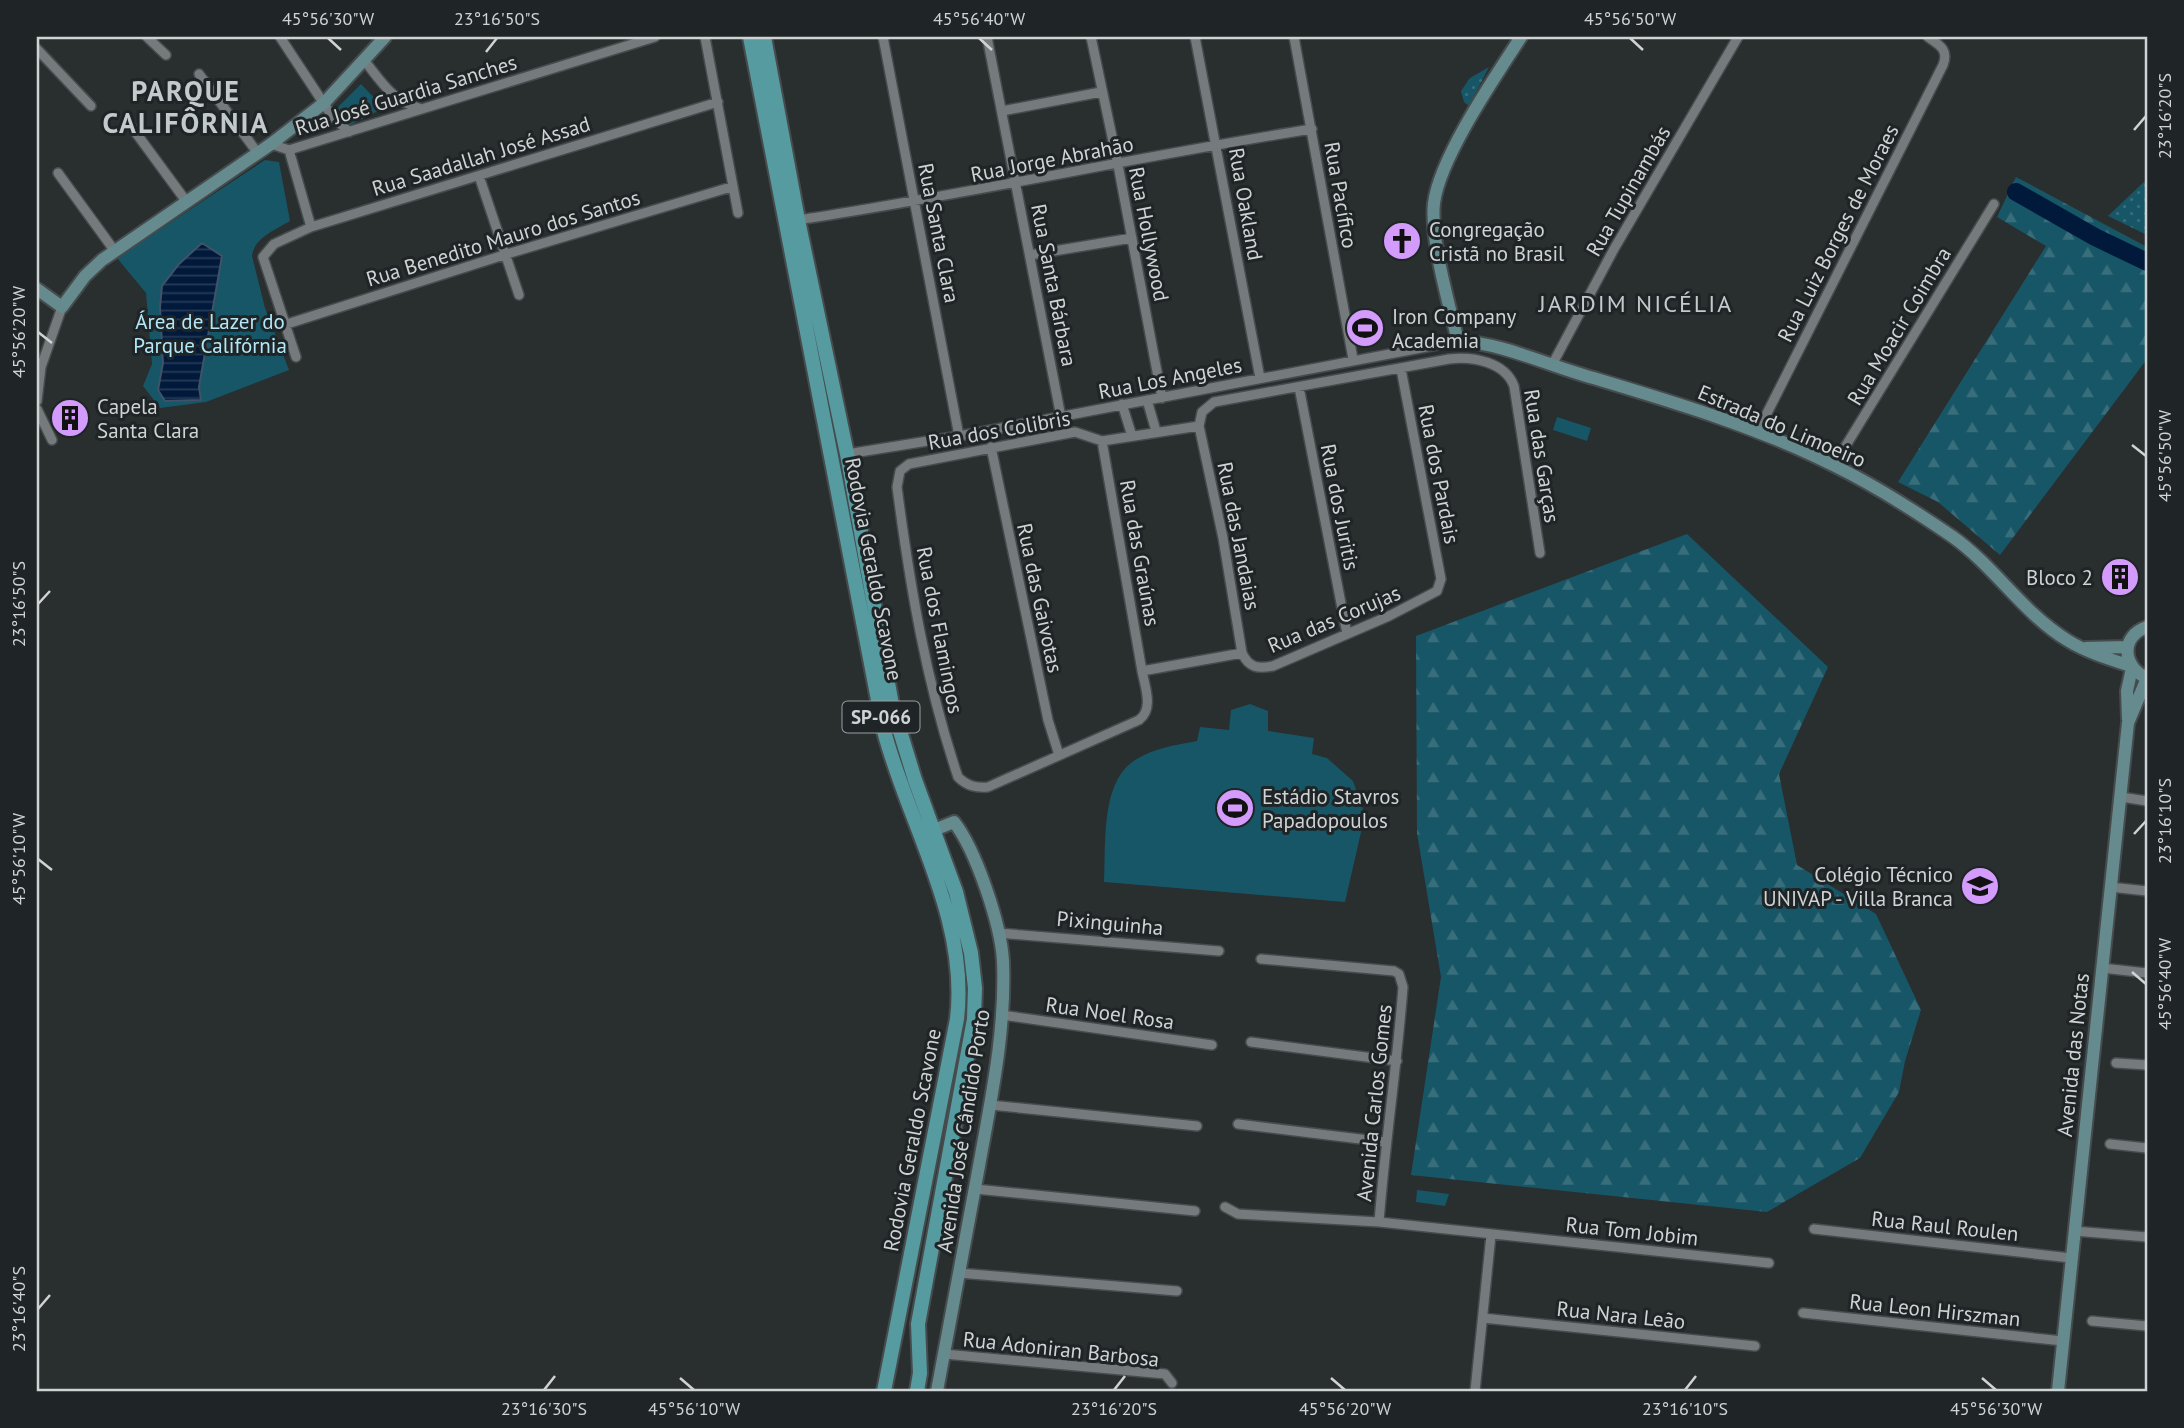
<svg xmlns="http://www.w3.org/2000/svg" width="2184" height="1428" font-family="'PT Sans',sans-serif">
<defs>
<pattern id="grass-dots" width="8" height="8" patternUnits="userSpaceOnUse" patternTransform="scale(1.75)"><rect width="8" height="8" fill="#175666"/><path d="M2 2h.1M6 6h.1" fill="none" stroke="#386d7b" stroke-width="1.8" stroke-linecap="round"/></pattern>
<pattern id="forest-firs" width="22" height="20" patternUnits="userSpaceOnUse" patternTransform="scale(1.75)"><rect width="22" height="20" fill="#175666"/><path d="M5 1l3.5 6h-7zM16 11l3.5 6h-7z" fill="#386d7b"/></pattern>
<pattern id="water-rules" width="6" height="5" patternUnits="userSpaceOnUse" patternTransform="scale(1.75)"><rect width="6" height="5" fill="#011a3b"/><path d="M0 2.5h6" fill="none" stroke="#253a56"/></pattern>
</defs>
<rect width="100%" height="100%" fill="#292e2f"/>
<!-- grass -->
<path fill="url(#grass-dots)" d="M1489,67L1469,106L1464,102L1461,91L1470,78Z
M2147,179V235L2108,216Z"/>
<!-- forest -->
<path fill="url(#forest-firs)" d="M2016,177L2147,247V359L2000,555L1938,502L1898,482L2046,246L1997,217Z
M1687,534L1828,667L1779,774L1797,865L1876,914L1921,1010L1905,1061L1899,1092L1860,1158L1767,1212L1411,1175L1441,977L1417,833L1416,636Z"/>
<!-- green -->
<path fill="#175666" d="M361,84L384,108L348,126L337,108Z
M265,160L279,162L290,221C275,230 254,238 252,256L265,308L289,370L206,402L160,408L143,386L152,364L146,293L117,258Z
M1557,417L1591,428L1587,441L1553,430Z
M1250,704L1268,711V731L1314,738L1312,754L1327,758L1353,781L1365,815L1345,902L1104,882C1106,845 1100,782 1135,760C1154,748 1176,745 1197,741L1200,727L1229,730L1231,710Z
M1417,1190L1449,1194L1445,1206L1416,1202Z"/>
<!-- water -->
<path fill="url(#water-rules)" stroke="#3f5269" stroke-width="2" d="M202,243L222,256L199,387L201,400L165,401L158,390L163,363L160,307L162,286L179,264Z"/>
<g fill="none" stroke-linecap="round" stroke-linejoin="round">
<!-- river -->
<path stroke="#011a3b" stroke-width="18" d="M2016,192L2095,237L2147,262"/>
<defs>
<path id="street" d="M147,37L166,55
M280,37L332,116L349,132
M705,37L738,213
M883,37L959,436
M987,37L1061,417
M1091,37L1118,165L1162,398
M1195,37L1260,378
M1294,37L1353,359
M37,49L91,106
M364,60C381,81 392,101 419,108
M199,74L257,152
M1002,111L1101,92
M128,122L186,201
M271,144L289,150L311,227
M289,150L655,37
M58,173L114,250
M479,176L519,295
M798,220C970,194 1140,156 1312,129
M1030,255L1132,238
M287,324L507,254L731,187
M296,357L263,257L274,244L311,227L718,102
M1552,365L1614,249L1738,37
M1401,369L1441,579L1437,591L1389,616L1273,666C1258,669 1249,668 1242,653L1142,671C1145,687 1154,709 1139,720L988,787C976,788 967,786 958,777C926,682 910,586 897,487L900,471L909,464L1075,432L1102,441L1199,426L1202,412L1214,402L1449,359C1473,356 1505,362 1514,386L1540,553
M1299,387L1347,634
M1147,400L1156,431
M37,401L41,367L62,307
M1122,404L1132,436
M37,409L52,440
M1199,426L1223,538L1242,653
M1757,433L1943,65C1949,50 1940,45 1928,37
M1102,441L1142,671
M991,447L1048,720L1059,755
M847,454L959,436L1458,341
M1834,465L1994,204
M2121,797L2147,801
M2110,887L2147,891
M998,933L1219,951
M1261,959L1394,971L1399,974L1403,987C1397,1066 1385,1143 1379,1222
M2102,968L2147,973
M1002,1015L1212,1045
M1251,1042L1397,1061
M2116,1063L2147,1065
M990,1105L1197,1126
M1238,1124L1385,1142
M2110,1144L2147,1148
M975,1189L1195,1211
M1225,1207L1238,1214L1379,1222L1769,1263
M1814,1229L2071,1258
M2074,1231L2147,1237
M959,1273L1177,1291
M1803,1313L2063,1341
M1483,1318L1755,1346
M2092,1321L2147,1326
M944,1354L1165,1374L1172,1383
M1475,1391L1491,1235"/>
<path id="secondary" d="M1521,37C1495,77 1440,157 1434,203C1430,238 1449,305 1458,341C1500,343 1540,362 1580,374C1666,400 1754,425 1835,466C1876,486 1915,511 1953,537C1995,567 2023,613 2067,640C2086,652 2109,659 2131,666
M37,289L62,307L85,276L102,260L271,144L324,103L385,37
M2086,648L2127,647
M2128,719L2127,691L2132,668
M934,830L954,822C976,850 1001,925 1003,961C1006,1030 991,1099 979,1166C965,1241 951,1316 937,1391
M2058,1391L2128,723L2147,678C2122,667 2120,636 2147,627"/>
<path id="primary" d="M750,37L884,731C909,826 969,918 957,1019L884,1391
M764,37L798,220L847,454L892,705L915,780L956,892L971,953L975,988L974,1019L918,1324L920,1373L917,1391"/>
</defs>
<!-- street casing -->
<use href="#street" stroke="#464b4d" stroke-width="12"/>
<!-- secondary casing -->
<use href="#secondary" stroke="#464b4d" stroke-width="16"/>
<!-- primary casing -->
<use href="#primary" stroke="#464b4d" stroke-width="18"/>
<!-- street -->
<use href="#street" stroke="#757b7d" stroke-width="9"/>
<!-- secondary -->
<use href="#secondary" stroke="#658b8e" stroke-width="12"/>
<!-- primary -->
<use href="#primary" stroke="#569ba0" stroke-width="14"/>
</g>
<!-- ticks -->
<path fill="none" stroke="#cfd3d4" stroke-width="2.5" d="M328,38L341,50M979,38L992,50M1630,38L1643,50M486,52L497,38M2134,130L2146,116M38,332L52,343M2132,445L2146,456M38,604L50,591M2134,834L2146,821M38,859L52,870M2132,972L2146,984M38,1309L50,1295M680,1378L694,1390M1331,1378L1345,1390M1982,1378L1996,1390M544,1390L555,1376M1114,1390L1125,1376M1685,1390L1696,1376"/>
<!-- icons -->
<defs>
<symbol id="church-disc" viewBox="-11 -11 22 22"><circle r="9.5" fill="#d39cfc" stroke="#1f2426"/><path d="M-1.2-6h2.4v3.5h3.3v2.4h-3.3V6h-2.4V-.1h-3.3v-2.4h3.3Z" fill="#111"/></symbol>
<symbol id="stadium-disc" viewBox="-11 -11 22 22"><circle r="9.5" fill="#d39cfc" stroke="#1f2426"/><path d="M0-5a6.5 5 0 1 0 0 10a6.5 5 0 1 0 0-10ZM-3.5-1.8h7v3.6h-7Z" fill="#111"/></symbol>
<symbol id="building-disc" viewBox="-11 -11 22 22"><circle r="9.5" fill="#d39cfc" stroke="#1f2426"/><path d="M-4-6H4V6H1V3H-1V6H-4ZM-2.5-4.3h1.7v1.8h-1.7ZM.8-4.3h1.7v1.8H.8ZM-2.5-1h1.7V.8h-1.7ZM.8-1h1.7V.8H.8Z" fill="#111"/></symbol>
<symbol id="university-disc" viewBox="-11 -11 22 22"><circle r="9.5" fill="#d39cfc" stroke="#1f2426"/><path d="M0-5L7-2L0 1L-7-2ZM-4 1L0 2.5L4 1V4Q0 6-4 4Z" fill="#111"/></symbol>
</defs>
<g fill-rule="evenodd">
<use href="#church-disc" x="1380" y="219" width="44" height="44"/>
<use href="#stadium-disc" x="1343" y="306" width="44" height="44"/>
<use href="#building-disc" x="48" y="396" width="44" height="44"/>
<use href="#building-disc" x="2098" y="555" width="44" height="44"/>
<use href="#stadium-disc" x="1213" y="786" width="44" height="44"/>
<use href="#university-disc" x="1958" y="864" width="44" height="44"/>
</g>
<g text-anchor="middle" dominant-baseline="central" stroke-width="6" stroke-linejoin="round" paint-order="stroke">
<!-- shield labels -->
<rect fill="#1f2426" stroke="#9a9ea0" stroke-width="2" x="842.5" y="701.5" width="77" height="31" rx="5"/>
<g font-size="19" font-weight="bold" fill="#cfd3d4">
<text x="881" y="717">SP-066</text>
</g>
<!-- street labels -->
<g font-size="21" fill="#cfd3d4" stroke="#1f2426">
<text transform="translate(406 95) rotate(-17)">Rua José Guardia Sanches</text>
<text transform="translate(481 156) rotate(-17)">Rua Saadallah José Assad</text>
<text transform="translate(1052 159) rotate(-11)">Rua Jorge Abrahão</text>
<text transform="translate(1628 191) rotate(-60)">Rua Tupinambás</text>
<text transform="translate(1341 195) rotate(80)">Rua Pacífico</text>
<text transform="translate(1246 204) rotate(80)">Rua Oakland</text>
<text transform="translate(939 233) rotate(79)">Rua Santa Clara</text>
<text transform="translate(1838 233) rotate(-63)">Rua Luiz Borges de Moraes</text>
<text transform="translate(1149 234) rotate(79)">Rua Hollywood</text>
<text transform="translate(503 238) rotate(-17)">Rua Benedito Mauro dos Santos</text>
<text transform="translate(1054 285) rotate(79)">Rua Santa Bárbara</text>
<text transform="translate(1899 326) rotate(-59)">Rua Moacir Coimbra</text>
<text transform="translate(1170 378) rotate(-11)">Rua Los Angeles</text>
<text transform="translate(1782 426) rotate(23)">Estrada do Limoeiro</text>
<text transform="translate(999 430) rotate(-10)">Rua dos Colibris</text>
<text transform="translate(1542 456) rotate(81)">Rua das Garças</text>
<text transform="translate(1439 474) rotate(79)">Rua dos Pardais</text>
<text transform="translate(1340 507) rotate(79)">Rua dos Juritis</text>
<text transform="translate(1239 536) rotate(79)">Rua das Jandaias</text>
<text transform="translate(1140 553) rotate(80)">Rua das Graúnas</text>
<text transform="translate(874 569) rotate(79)">Rodovia Geraldo Scavone</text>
<text transform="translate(1040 598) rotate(78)">Rua das Gaivotas</text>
<text transform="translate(1334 619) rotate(-23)">Rua das Corujas</text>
<text transform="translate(940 630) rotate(79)">Rua dos Flamingos</text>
<text transform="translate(1110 923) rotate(5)">Pixinguinha</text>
<text transform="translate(1110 1013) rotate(8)">Rua Noel Rosa</text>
<text transform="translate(2073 1055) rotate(-84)">Avenida das Notas</text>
<text transform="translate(1374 1103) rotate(-84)">Avenida Carlos Gomes</text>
<text transform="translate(963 1131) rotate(-81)">Avenida José Cândido Porto</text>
<text transform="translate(912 1140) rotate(-79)">Rodovia Geraldo Scavone</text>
<text transform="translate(1945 1226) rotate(6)">Rua Raul Roulen</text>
<text transform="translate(1632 1231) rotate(6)">Rua Tom Jobim</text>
<text transform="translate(1935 1310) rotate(6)">Rua Leon Hirszman</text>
<text transform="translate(1621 1315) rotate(6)">Rua Nara Leão</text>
<text transform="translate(1061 1349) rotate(6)">Rua Adoniran Barbosa</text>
</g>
<!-- poi labels -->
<g font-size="21" fill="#cfd3d4" stroke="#1f2426" text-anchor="start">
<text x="1429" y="229">Congregação<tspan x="1429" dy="24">Cristã no Brasil</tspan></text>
<text x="1392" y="316">Iron Company<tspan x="1392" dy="24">Academia</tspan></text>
<text x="97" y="406">Capela<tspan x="97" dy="24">Santa Clara</tspan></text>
<text x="2093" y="577" text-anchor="end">Bloco 2</text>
<text x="1262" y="796">Estádio Stavros<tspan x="1262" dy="24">Papadopoulos</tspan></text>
<text x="1953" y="874" text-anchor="end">Colégio Técnico<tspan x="1953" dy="24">UNIVAP - Villa Branca</tspan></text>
</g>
<!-- park labels -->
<g font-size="21" fill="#b2e7f8" stroke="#1f2426">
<text x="210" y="321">Área de Lazer do<tspan x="210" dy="24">Parque Califórnia</tspan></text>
</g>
<!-- quarter labels -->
<g font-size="24" letter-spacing="2" fill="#c3cacc" stroke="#1f2426">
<text x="1636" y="303">JARDIM NICÉLIA</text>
</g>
<!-- district labels -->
<g font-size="28" font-weight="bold" letter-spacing="2" fill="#c3cacc" stroke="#1f2426">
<text x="186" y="90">PARQUE<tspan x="186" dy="32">CALIFÔRNIA</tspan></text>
</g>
</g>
<!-- border -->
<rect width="2184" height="1428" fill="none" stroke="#1f2426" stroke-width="77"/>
<rect x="38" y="38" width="2108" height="1352" fill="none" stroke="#cfd3d4" stroke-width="2.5"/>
<g font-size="18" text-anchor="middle" fill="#cfd3d4">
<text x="328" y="25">45°56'30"W</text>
<text x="497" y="25">23°16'50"S</text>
<text x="979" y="25">45°56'40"W</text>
<text x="1630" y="25">45°56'50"W</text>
<text transform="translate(2165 116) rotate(-90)" y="6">23°16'20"S</text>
<text transform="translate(19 332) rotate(-90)" y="6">45°56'20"W</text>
<text transform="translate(2165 456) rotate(-90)" y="6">45°56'50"W</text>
<text transform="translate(19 604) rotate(-90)" y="6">23°16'50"S</text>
<text transform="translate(2165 821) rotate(-90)" y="6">23°16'10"S</text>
<text transform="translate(19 859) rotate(-90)" y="6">45°56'10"W</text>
<text transform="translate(2165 984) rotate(-90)" y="6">45°56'40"W</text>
<text transform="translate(19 1309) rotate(-90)" y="6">23°16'40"S</text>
<text x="544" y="1415">23°16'30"S</text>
<text x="694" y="1415">45°56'10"W</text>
<text x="1114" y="1415">23°16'20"S</text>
<text x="1345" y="1415">45°56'20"W</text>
<text x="1685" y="1415">23°16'10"S</text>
<text x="1996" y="1415">45°56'30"W</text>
</g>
</svg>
